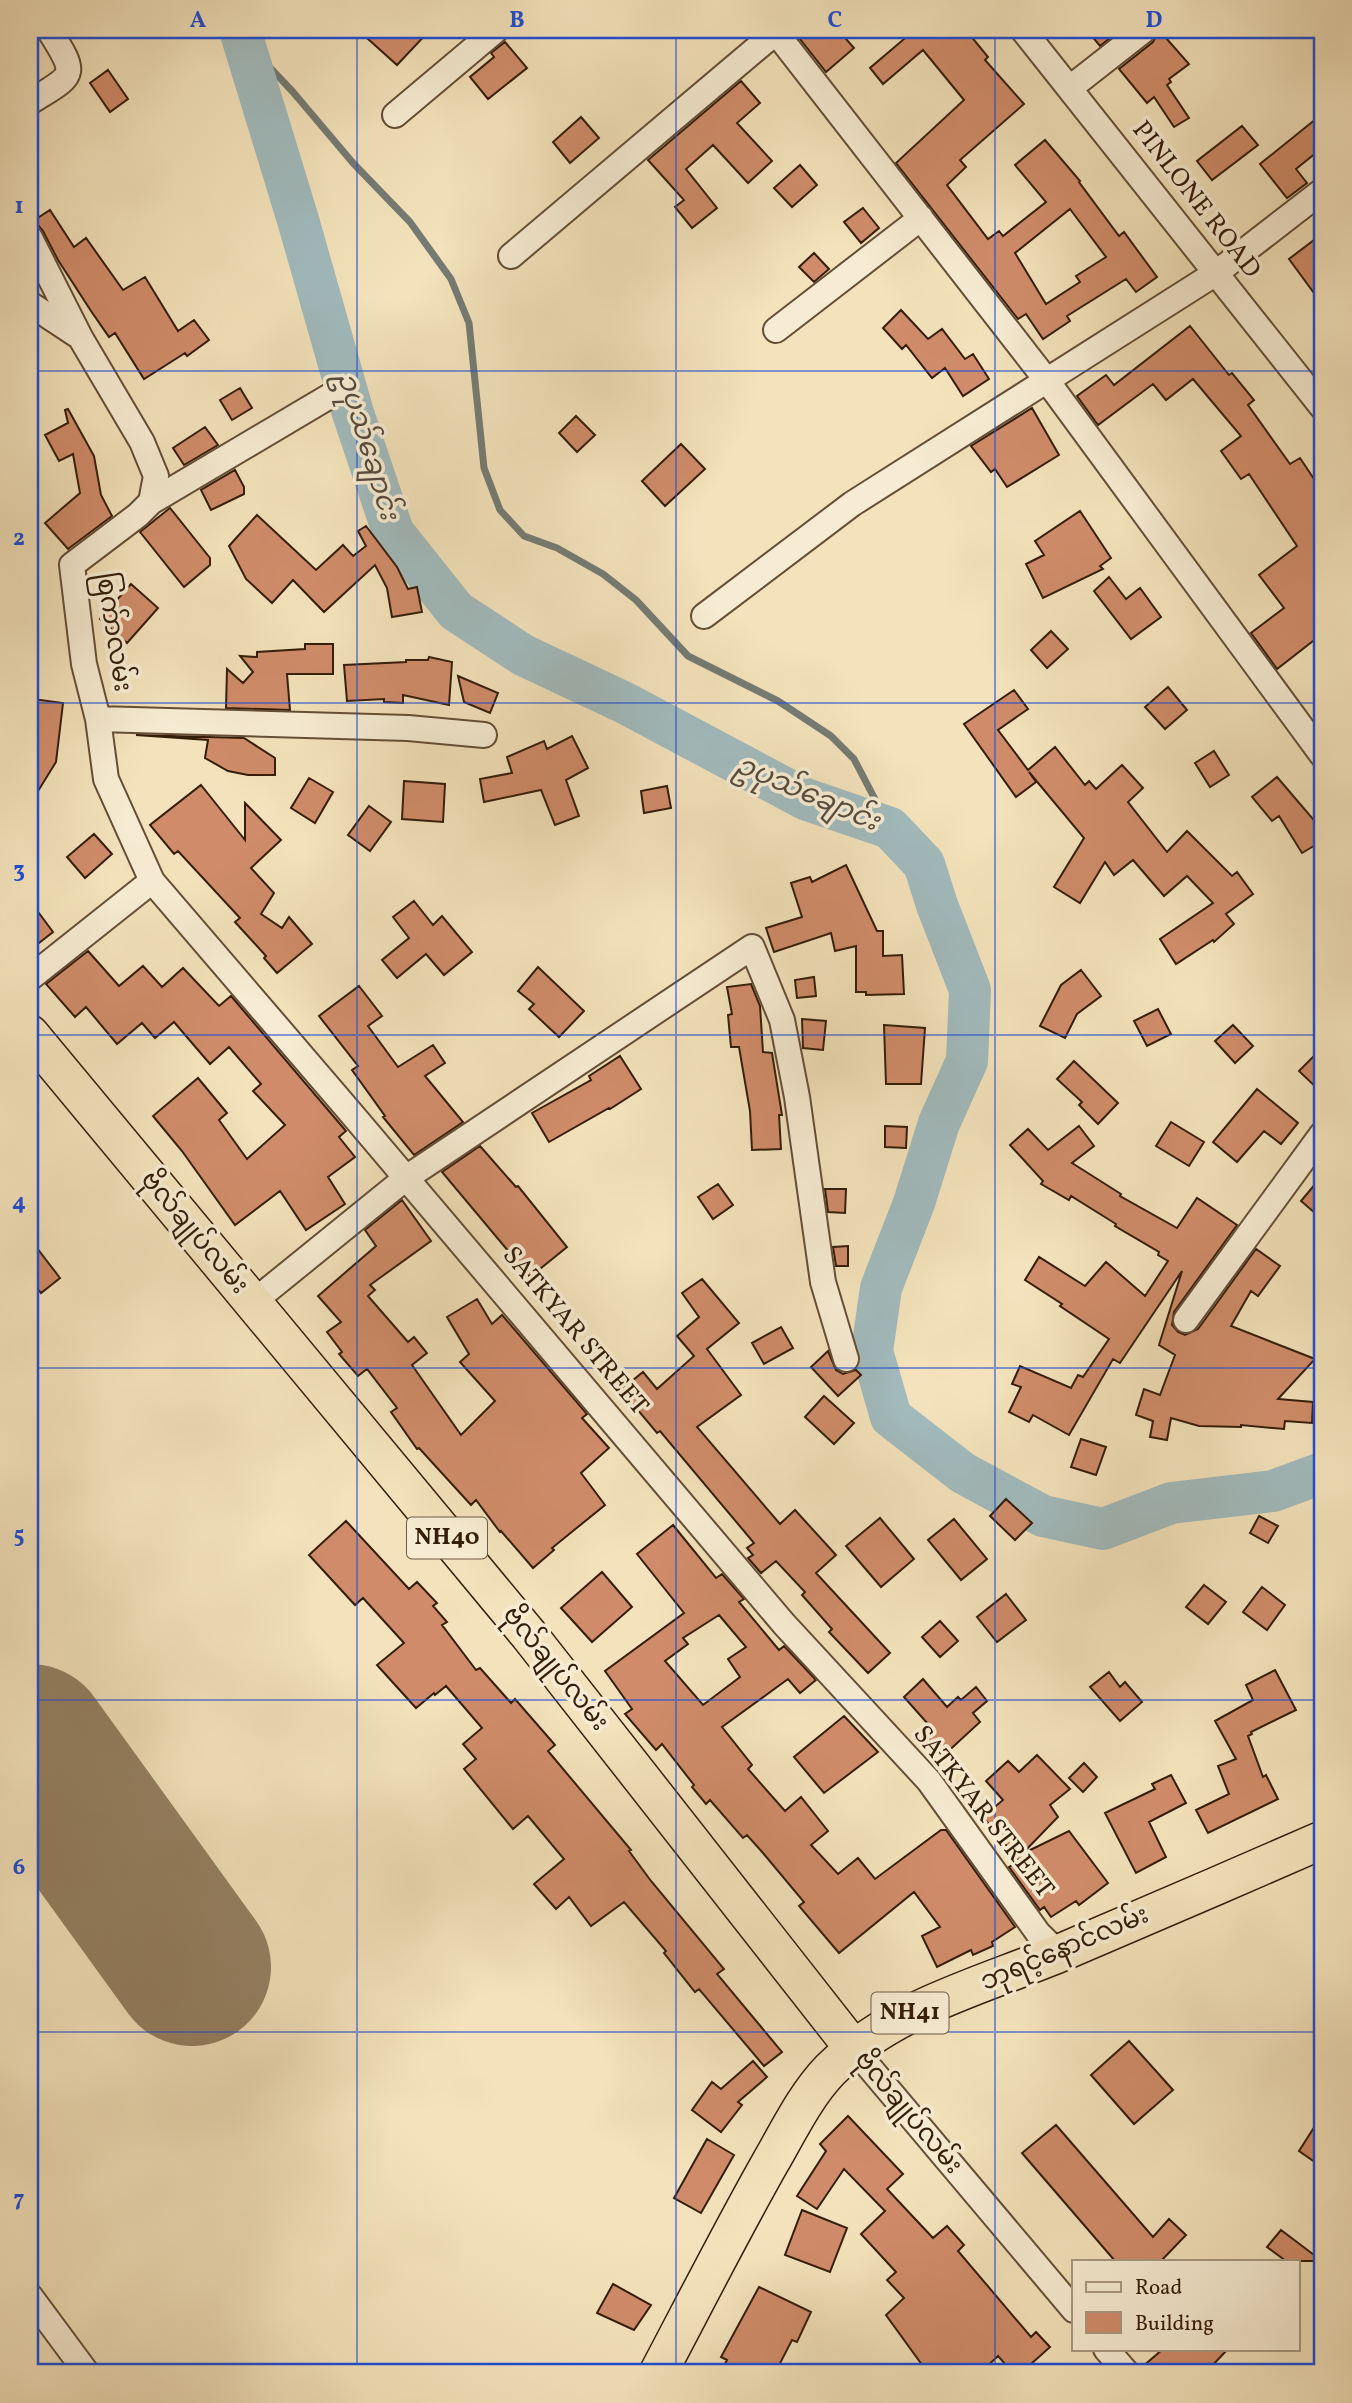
<svg xmlns="http://www.w3.org/2000/svg" width="1352" height="2403" font-family="Vollkorn,'Noto Sans Myanmar',serif">
<rect width="100%" height="100%" fill="#f3e2bb"/>
<filter id="stains"><feTurbulence type="fractalNoise" baseFrequency=".00286" numOctaves="4"/><feColorMatrix values="0 0 0 0 .2 0 0 0 0 .09 0 0 0 0 .02 0 0 0 .5 -.17"/></filter>
<radialGradient id="worn" r=".72"><stop offset=".6" stop-color="#630" stop-opacity="0"/><stop offset="1" stop-color="#630" stop-opacity=".3"/></radialGradient>
<g fill="none" stroke-linecap="round" stroke-linejoin="round">
<!-- stream -->
<path stroke="#757b74" stroke-width="7" d="M242,38L293,92L353,163L410,222L451,279L469,323L484,468L500,510L524,536L557,548L603,574L636,600L688,656L778,701L831,736L854,759L890,828"/>
<!-- river -->
<path stroke="#a1babc" stroke-width="42" d="M240,30L298,220L353,413L393,532L456,611L523,655L625,703L805,799L890,828L924,864L937,905L970,990L967,1061L939,1123L914,1203L881,1288L872,1351L891,1417L963,1473L1043,1516L1103,1529L1171,1503L1273,1491L1322,1473"/>
<!-- runway -->
<path stroke="#948062" stroke-width="158" d="M30,1743L192,1967"/>
</g>
<!-- building -->
<path fill="#d08c6a" stroke="#341d09" stroke-width="2" fill-rule="evenodd" d="M358,30H430L397,65Z
M793,30H838L854,48L826,72Z
M906,30H966L988,57L985,60L1024,104L960,160L966,167L947,185L988,239L999,231L1003,236L1046,202L1015,165L1045,140L1080,181L1079,182L1119,236L1124,232L1157,277L1136,292L1126,279L1067,316L1070,321L1043,339L1026,314L1018,319L896,163L964,100L923,50L883,84L870,68L910,34ZM1070,209L1106,257L1076,276L1080,282L1046,304L1015,253Z
M1087,30H1120L1100,46Z
M1159,30L1189,64L1169,79L1171,82L1167,85L1189,118L1174,127L1154,97L1147,103L1119,69L1153,42Z
M505,42L527,68L488,99L470,77L494,57L491,53Z
M108,70L128,99L110,112L90,83Z
M741,81L760,103L737,123L772,161L748,183L713,145L686,169L717,208L692,228L675,207L684,200L648,160Z
M1322,114V148L1296,169L1307,183L1287,198L1260,164Z
M581,117L599,138L570,163L553,142Z
M1242,126L1258,145L1212,180L1197,161Z
M800,165L817,185L792,207L774,188Z
M863,208L879,228L861,243L844,222Z
M50,210L74,247L86,238L123,290L145,277L178,331L194,320L209,340L187,356L185,353L144,379L115,333L109,337L91,311L58,260L43,231L38,225L30,223Z
M1314,240L1322,251V304L1289,259Z
M814,253L829,269L814,282L799,267Z
M901,310L928,339L942,329L965,359L973,354L989,379L963,396L945,368L932,378L906,345L902,349L883,328Z
M1190,326L1229,375L1232,373L1254,400L1248,405L1290,464L1300,458L1322,491V634L1277,669L1251,633L1284,608L1259,575L1297,546L1249,474L1241,479L1221,451L1241,436L1193,379L1166,400L1153,384L1098,425L1077,396L1106,375L1114,385Z
M240,388L252,408L232,420L220,400Z
M1032,408L1059,455L1007,487L995,469L991,472L971,446Z
M68,409L94,456L101,495L112,516L68,549L45,523L80,493L73,454L59,461L45,435L68,423L65,410Z
M576,416L595,435L577,452L559,433Z
M205,427L218,445L184,465L173,448Z
M681,444L705,469L665,506L642,481Z
M235,470L244,487V494L211,510L201,490Z
M170,508L210,558V565L184,587L140,532Z
M1080,511L1111,558L1100,566L1103,569L1043,598L1026,564L1044,555L1035,541Z
M257,515L316,570L343,545L353,556L366,546L358,531L366,526L397,567L408,589L417,587L422,612L392,617L387,588L375,565L324,612L293,580L272,603L246,579L229,546Z
M1109,577L1126,599L1140,588L1161,617L1131,639L1094,591Z
M131,584L158,608L127,643L100,619Z
M1051,631L1068,649L1047,668L1031,650Z
M305,644H333V674H287L290,710L226,708L227,669L243,683L253,672L240,656L257,657V652L305,649Z
M429,657L452,662L449,705L403,695V703L384,702V699L347,701L344,665L406,662V660H428Z
M458,676L498,693L490,713L464,702Z
M1168,687L1187,710L1165,729L1145,707Z
M1014,690L1028,709L998,730L1028,770L1055,747L1085,785L1089,781L1096,789L1122,765L1143,788L1128,802L1167,852L1187,831L1232,876L1237,872L1253,894L1226,914L1234,924L1214,942L1213,940L1176,964L1160,939L1213,903L1187,876L1164,896L1133,860L1114,875L1105,862L1080,903L1054,887L1084,838L1029,772L1036,782L1016,797L964,724Z
M33,699L63,703L56,762L30,804V728Z
M136,735L244,738L275,758V775H248L228,771L205,758L208,740Z
M572,736L588,768L566,780L579,816L555,825L541,790L484,802L480,779L512,773L507,757L544,741L547,749Z
M1214,751L1229,775L1210,787L1195,763Z
M1277,777L1313,819L1322,835V841L1302,853L1279,816L1272,821L1252,797Z
M309,778L333,792L315,823L291,808Z
M404,781L445,784L443,822L402,819Z
M201,785L245,840V803L281,840L251,868L274,893L261,914L282,928L289,917L312,944L277,973L264,958L266,956L235,922L240,918L178,851L174,854L150,825Z
M667,786L671,808L644,813L641,791Z
M369,806L391,822L370,851L348,835Z
M94,834L112,854L85,878L67,857Z
M846,865L877,931H883V956L902,955L904,994L866,995V992H856V946L835,951L831,933L774,952L766,928L802,917L791,883L810,877L812,882Z
M30,901L53,932L30,950Z
M414,901L433,925L442,916L472,952L444,975L426,954L397,978L382,960L409,938L393,917Z
M88,951L119,986L143,966L162,987L183,968L219,1006L231,996L346,1131L339,1137L355,1157L328,1177L345,1204L306,1230L280,1191L235,1225L182,1151L153,1116L198,1078L227,1113L219,1120L247,1159L285,1125L253,1091L261,1084L229,1047L210,1064L174,1022L155,1038L142,1023L117,1044L86,1007L75,1017L46,984Z
M538,967L584,1011L559,1037L529,1009L534,1004L518,991Z
M1081,970L1101,996L1077,1014L1065,1038L1040,1026L1061,985Z
M814,977L816,996L797,998L795,980Z
M751,984L760,1006L763,1052L772,1053L782,1115H779L781,1149L752,1150L750,1111L739,1047H731L728,1015L732,1014L727,987Z
M359,986L382,1016L368,1026L398,1067L433,1045L445,1063L425,1076L463,1122L414,1155L383,1117L385,1116L352,1070L358,1066L319,1016Z
M1158,1009L1171,1034L1147,1046L1134,1021Z
M802,1019L826,1021L823,1050L803,1048Z
M884,1025L925,1028L921,1084H886Z
M1233,1025L1253,1046L1235,1063L1215,1041Z
M1322,1048V1093L1299,1071Z
M620,1056L641,1089L610,1109L609,1108L549,1142L532,1113L591,1080L589,1076Z
M1074,1061L1118,1103L1098,1124L1079,1105L1082,1102L1057,1079Z
M1257,1089L1298,1123L1281,1144L1264,1131L1237,1162L1213,1142Z
M1171,1122L1204,1142L1189,1166L1156,1146Z
M885,1126L907,1127L906,1148L885,1147Z
M1079,1126L1094,1146L1072,1163L1121,1194L1120,1196L1177,1228L1197,1198L1237,1225L1174,1312L1172,1325L1178,1332L1185,1335L1198,1329L1256,1249L1280,1266L1258,1296L1251,1291L1231,1326L1315,1359L1278,1399L1313,1402L1312,1423L1285,1421L1284,1429L1241,1425V1427L1199,1426L1171,1418L1167,1440L1150,1437L1153,1421L1136,1415L1144,1389L1160,1395L1175,1355L1159,1345L1182,1271L1120,1363L1113,1359L1069,1435L1033,1415L1029,1422L1009,1412L1021,1387L1012,1384L1020,1366L1071,1388L1078,1375L1083,1377L1109,1339L1060,1306L1062,1304L1025,1280L1039,1257L1085,1286L1106,1262L1145,1296L1168,1261L1158,1255L1159,1252L1115,1226L1116,1224L1071,1196L1069,1200L1041,1184L1043,1181L1010,1145L1028,1129L1048,1150Z
M480,1146L516,1187L518,1186L567,1247L530,1277L442,1172Z
M1322,1176V1219L1301,1201Z
M718,1184L733,1205L713,1219L698,1197Z
M825,1189H846L845,1213L828,1212Z
M402,1200L431,1241L370,1285L375,1290L368,1296L408,1342L414,1337L427,1353L412,1365L461,1435L495,1401L460,1362L469,1354L447,1317L477,1299L492,1324L502,1315L587,1414L582,1418L609,1448L581,1473L605,1505L552,1548L554,1550L533,1568L501,1531L500,1532L476,1500L471,1505L419,1448L417,1449L391,1412L397,1408L367,1369L358,1376L339,1354L342,1352L327,1332L341,1322L318,1296L376,1246L365,1230Z
M30,1239L60,1278L41,1293L30,1280Z
M848,1246V1266H836L833,1247Z
M702,1279L739,1323L707,1349L741,1395L697,1427L780,1524L795,1510L836,1555L816,1573L890,1653L868,1673L829,1632L832,1629L802,1595L805,1592L776,1561L761,1573L748,1558L753,1555L747,1548L754,1543L660,1431L657,1433L621,1390L643,1372L657,1389L694,1356L677,1336L699,1317L682,1293Z
M781,1327L793,1348L764,1364L752,1343Z
M828,1351L836,1370L843,1374L856,1370L861,1375L838,1396L811,1367Z
M824,1396L854,1423L834,1444L805,1417Z
M1081,1439L1106,1447L1096,1475L1071,1467Z
M1006,1499L1032,1523L1015,1540L990,1516Z
M1259,1516L1278,1526L1268,1543L1250,1533Z
M880,1518L914,1559L881,1587L846,1546Z
M954,1519L987,1559L961,1580L928,1540Z
M346,1521L409,1589L417,1582L437,1603L433,1606L447,1622L442,1625L476,1670L480,1668L511,1703L515,1699L555,1745L548,1751L631,1850L629,1851L651,1881L724,1969L717,1974L782,2052L764,2066L699,1989L695,1992L664,1953L666,1951L624,1902L591,1926L569,1897L556,1909L534,1884L564,1859L528,1816L513,1829L464,1769L476,1759L463,1744L482,1728L446,1686L435,1695L434,1693L416,1708L377,1665L404,1643L363,1598L355,1605L309,1555Z
M673,1525L716,1578L722,1574L744,1599L739,1602L779,1650L784,1646L816,1680L800,1693L788,1679L722,1727L752,1765L748,1769L785,1811L801,1797L828,1831L811,1845L838,1874L858,1858L875,1879L941,1830H946L1015,1927L992,1942L993,1946L973,1955L971,1950L937,1967L922,1936L940,1927L914,1892L839,1953L799,1906L804,1902L763,1853L747,1835L743,1838L710,1800L706,1804L692,1787L694,1785L662,1744L656,1750L625,1714L632,1709L605,1671L684,1613L637,1554ZM719,1615L746,1647L728,1659L740,1677L703,1705L665,1661L688,1644L683,1638Z
M602,1572L632,1607L592,1642L561,1608Z
M1204,1585L1226,1602L1208,1624L1186,1607Z
M1262,1587L1285,1605L1267,1630L1243,1612Z
M1006,1594L1026,1620L997,1642L977,1617Z
M940,1621L958,1641L940,1657L922,1637Z
M1275,1670L1296,1710L1251,1732L1252,1734L1248,1736L1263,1777L1266,1775L1278,1799L1208,1833L1196,1810L1229,1794L1218,1766L1236,1759L1215,1721L1253,1700L1246,1685Z
M1109,1672L1120,1687L1125,1682L1142,1702L1120,1721L1090,1687Z
M923,1679L947,1707L958,1697L961,1700L976,1687L987,1701L973,1713L980,1722L943,1756L921,1731L928,1724L904,1697Z
M844,1716L878,1752L824,1793L794,1757Z
M1037,1755L1070,1789L1050,1805L1058,1817L1022,1854L1069,1831L1108,1883L1079,1905L1076,1901L1051,1917L1044,1907L1040,1910L1009,1867L1019,1861L983,1817L1003,1800L986,1781L1008,1761L1019,1772Z
M1084,1763L1097,1777L1083,1792L1069,1778Z
M1171,1775L1186,1803L1149,1822L1166,1857L1136,1873L1105,1813L1155,1789L1152,1784Z
M1129,2041L1173,2090L1134,2124L1091,2075Z
M753,2061L767,2077L738,2102L742,2105L721,2132L692,2110L712,2082L721,2089Z
M1322,2115V2167L1299,2151Z
M848,2116L903,2174L887,2189L933,2238L947,2226L964,2245L958,2251L1031,2337L1036,2332L1050,2347L1021,2373H1013L998,2356L980,2373H928L886,2315L904,2298L887,2280L896,2272L861,2234L885,2211L844,2169L817,2209L797,2196L826,2151L820,2144Z
M1056,2125L1153,2237L1169,2219L1186,2235L1161,2261H1115L1022,2153Z
M707,2139L734,2155L701,2213L674,2198Z
M802,2210L847,2228L830,2272L785,2255Z
M1281,2230L1322,2261H1286L1267,2247Z
M613,2284L651,2305L634,2330L597,2313Z
M759,2287L811,2312L797,2342L792,2340L775,2373H720L727,2360L721,2357Z
M1163,2349H1228L1207,2371L1200,2364L1189,2373H1141V2368Z"/>
<g fill="none" stroke-linecap="round" stroke-linejoin="round">
<defs>
<path id="minor" d="M774,30L1048,382L1322,755
M1023,30L1322,407
M1070,88L1144,30
M30,102C75,74 79,77 49,30
M395,115L496,30
M30,238L80,337L142,442L156,476L151,502L138,515L72,565L84,664L98,719L408,728L484,735
M511,256L776,32
M30,304L80,337
M776,330L921,218
M151,502L340,390
M704,616L852,504L1216,273L1322,191
M98,719L106,779L152,881L351,1113L784,1624L929,1781L1038,1933L1058,1953
M30,978L152,881
M252,1303L406,1178L752,947L782,1020L797,1097L823,1282L846,1359
M1186,1320L1322,1134
M854,2049L1074,2310
M30,2296L87,2373
M1106,2349L1127,2373"/>
<path id="highway" d="M30,1034L529,1635L854,2049
M658,2373C695,2303 731,2232 770,2163C788,2132 805,2096 830,2070C892,2008 981,1986 1060,1953C1147,1916 1235,1878 1322,1840"/>
</defs>
<!-- minor casing -->
<use href="#minor" stroke="#644e36" stroke-width="28"/>
<!-- highway casing -->
<use href="#highway" stroke="#341d09" stroke-width="40"/>
<!-- minor -->
<use href="#minor" stroke="#f7ecd3" stroke-width="24"/>
<!-- highway -->
<use href="#highway" stroke="#f3e2bb" stroke-width="37"/>
</g>
<!-- grid -->
<path fill="none" stroke="#1d4ed8" stroke-width="2" stroke-opacity="0.55" d="M357,30V2373M676,30V2373M995,30V2373M30,371H1322M30,703H1322M30,1035H1322M30,1368H1322M30,1700H1322M30,2032H1322"/>
<g text-anchor="middle" dominant-baseline="central" stroke-width="7" stroke-linejoin="round" paint-order="stroke">
<!-- shield labels -->
<g fill="#f7ecd3" stroke="#6e5b46" stroke-width="2">
<rect x="407" y="1517.5" width="80" height="41" rx="5"/>
<rect x="871.5" y="1992.5" width="77" height="41" rx="5"/>
</g>
<g font-size="24" font-weight="bold" fill="#341d09">
<text x="447" y="1538">NH40</text>
<text x="910" y="2013">NH41</text>
</g>
<!-- street labels -->
<g font-size="26" fill="#341d09" stroke="#f7ecd3">
<text transform="translate(1196 200) rotate(52)">PINLONE ROAD</text>
<text transform="translate(113 632) rotate(81)">စြက်ာလမ်း</text>
<text transform="translate(194 1233) rotate(50)">ဗိုလ်ချုပ်လမ်း</text>
<text transform="translate(575 1331) rotate(50)">SATKYAR STREET</text>
<text transform="translate(555 1669) rotate(51)">ဗိုလ်ချုပ်လမ်း</text>
<text transform="translate(983 1812) rotate(52)">SATKYAR STREET</text>
<text transform="translate(1065 1949) rotate(-23)">ဘုရင့်နောင်လမ်း</text>
<text transform="translate(908 2113) rotate(50)">ဗိုလ်ချုပ်လမ်း</text>
</g>
<!-- water labels -->
<g font-size="28" font-style="italic" fill="#554c3f" stroke="#f7ecd3">
<text transform="translate(367 446) rotate(73)">ဥပုသ်ချောင်း</text>
<text transform="translate(807 794) rotate(23)">ဥပုသ်ချောင်း</text>
</g>
</g>
<!-- margin -->
<rect width="1352" height="2403" fill="none" stroke="#f3e2bb" stroke-width="77"/>
<!-- legend -->
<rect x="1072" y="2260" width="228" height="91" fill="#f7ecd3" stroke="#a99982" stroke-width="2"/>
<rect x="1086" y="2282" width="35" height="10" fill="#f7ecd3" stroke="#a99982" stroke-width="2"/>
<text x="1135" y="2294" font-size="21" fill="#341d09">Road</text>
<rect x="1086" y="2312" width="35" height="21" fill="#d08c6a" stroke="#a99982" stroke-width="2"/>
<text x="1135" y="2330" font-size="21" fill="#341d09">Building</text>
<rect x="38" y="38" width="1276" height="2326" fill="none" stroke="#1d4ed8" stroke-width="2.5"/>
<g font-size="23" text-anchor="middle" font-weight="bold" fill="#1d4ed8">
<text x="198" y="27">A</text>
<text x="517" y="27">B</text>
<text x="835" y="27">C</text>
<text x="1154" y="27">D</text>
<text x="19" y="213">1</text>
<text x="19" y="545">2</text>
<text x="19" y="877">3</text>
<text x="19" y="1209">4</text>
<text x="19" y="1542">5</text>
<text x="19" y="1874">6</text>
<text x="19" y="2206">7</text>
</g>
<rect width="100%" height="100%" filter="url(#stains)"/>
<rect width="100%" height="100%" fill="url(#worn)"/>
</svg>
